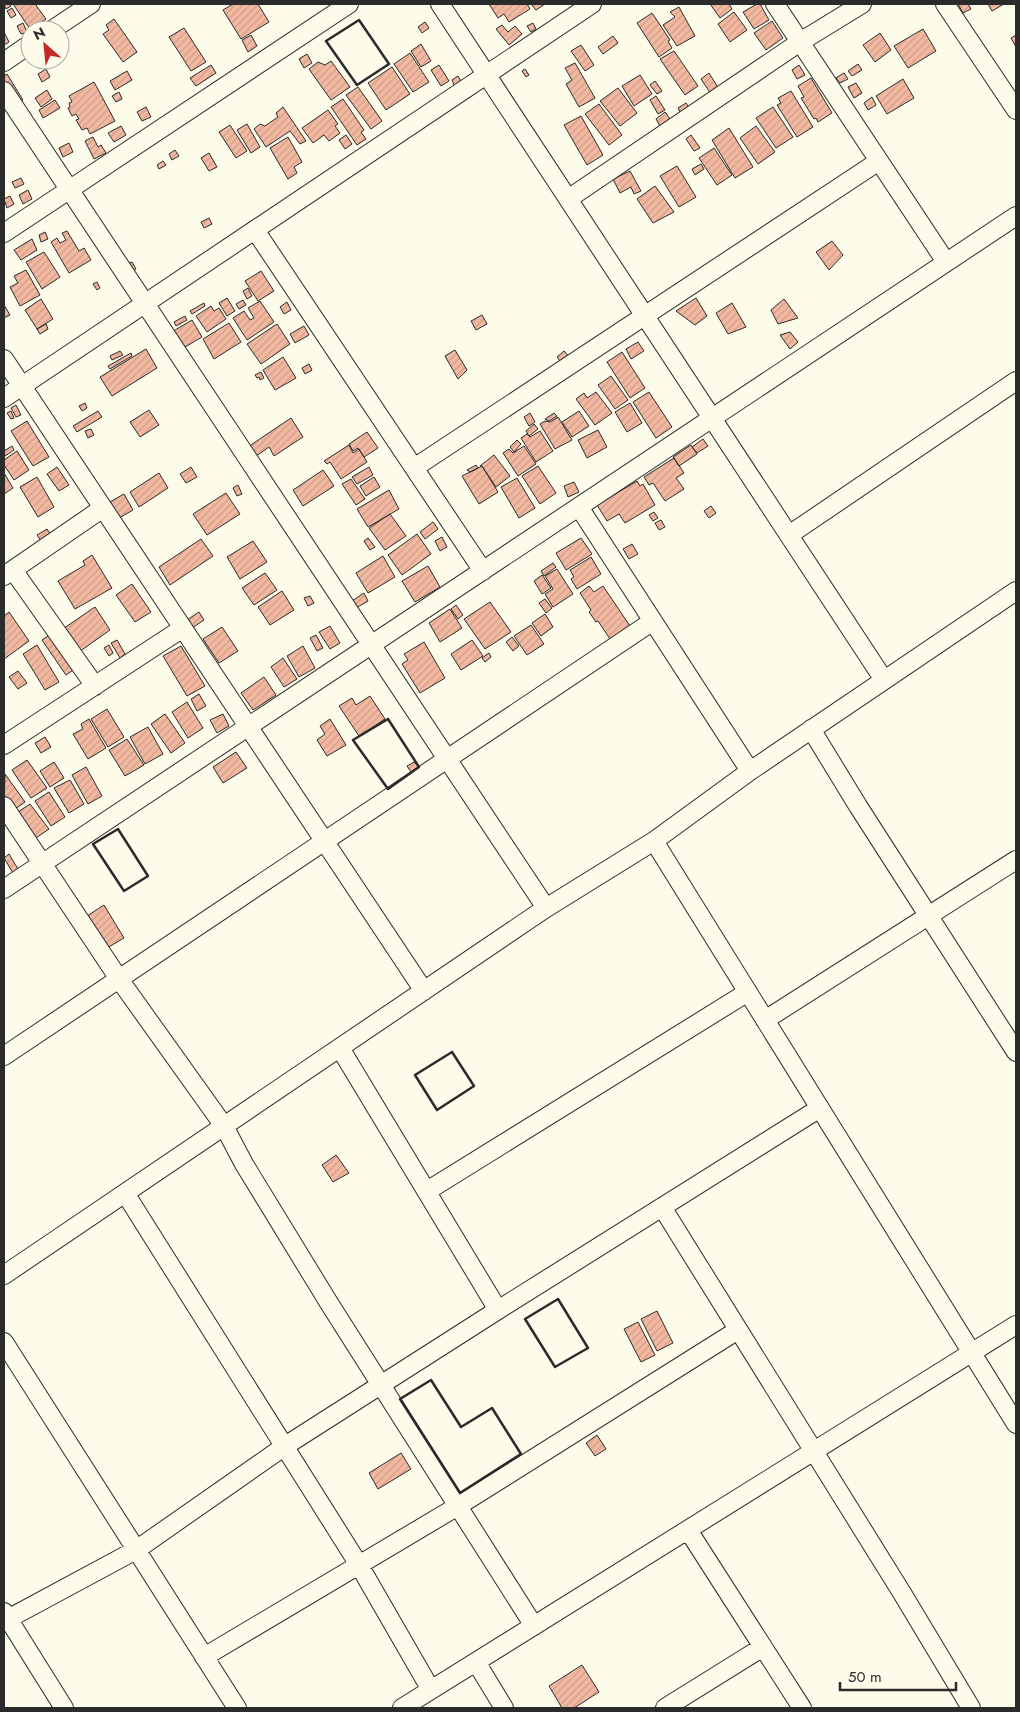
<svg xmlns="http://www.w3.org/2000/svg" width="1020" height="1712" font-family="Jost,sans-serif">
<defs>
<pattern id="building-hatch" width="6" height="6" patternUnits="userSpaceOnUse" patternTransform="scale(1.25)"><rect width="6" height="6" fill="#f2b8a0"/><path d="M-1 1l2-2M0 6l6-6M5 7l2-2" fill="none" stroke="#d09e8a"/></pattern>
</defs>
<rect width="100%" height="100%" fill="#fdfbea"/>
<!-- building -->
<path fill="url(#building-hatch)" stroke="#2b2b2b" d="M4,4H10L11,6L6,9Z
M13,4H35L46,19L30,29Z
M233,4H258L269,22L241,39L223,10Z
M489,4H527L530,9L509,22L504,14L498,18Z
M531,4H545L536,10Z
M710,4H729L732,9L720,18Z
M757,4H760L769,20L754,29L743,12Z
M958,4H968L971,9L963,13Z
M988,4H1004L992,11Z
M679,7L695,36L677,46L663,25L675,17L670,12Z
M12,8L16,15L11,18L7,11Z
M734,12L747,30L730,42L718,24Z
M652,13L670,40L668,41L672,48L659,57L637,23Z
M114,19L137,52L123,62L103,34L109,30L106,25Z
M772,21L783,38L766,50L754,33Z
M425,22L429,28L422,33L418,27Z
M23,23L27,32L21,34L17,26Z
M533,23L536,29L531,32L527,26Z
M502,25L508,32L515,26L522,34L509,45L496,29Z
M184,28L206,62L191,71L169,37Z
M923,29L936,51L908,68L894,46Z
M4,32L9,42L4,45Z
M880,33L891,50L875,62L863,45Z
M251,35L257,46L248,52L242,40Z
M1016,35V47L1011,38Z
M613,36L618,43L603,54L598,47Z
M421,44L431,61L421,67L411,51Z
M581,45L594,65L585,71L571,51Z
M674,51L698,86L685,95L660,59Z
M410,53L429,82L413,92L394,64Z
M307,54L312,63L304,68L299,59Z
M331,61L350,87L331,100L309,69L318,62L325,65Z
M575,63L595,98L579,107L566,84L572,80L565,68Z
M858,64L862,70L852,76L848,71Z
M211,65L216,73L196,86L190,78Z
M439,65L449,81L441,86L431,70Z
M799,65L805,75L797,79L792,70Z
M392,67L410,94L386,110L368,83Z
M46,69L50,77L42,82L38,74Z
M525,69L529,75L526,77L522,71Z
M127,71L132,80L115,90L110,81Z
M709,73L719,89L711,94L701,79Z
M844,73L848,79L840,83L836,78Z
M7,74L23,100L14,105L4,89V76Z
M640,75L652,94L634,106L622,86Z
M458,76L462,83L455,87L452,80Z
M811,78L832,113L818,122L816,118L814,119L801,98L804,97L798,86Z
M903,79L914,98L887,114L876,96Z
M655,81L662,91L657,94L650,85Z
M94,82L115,121L90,134L87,128L82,130L76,120L79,119L76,114L72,116L68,108L70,107L69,103L72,102L69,96Z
M856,83L862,93L854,98L848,87Z
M358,87L382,121L371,129L346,95Z
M618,88L637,113L620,126L600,101Z
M47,90L52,99L41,107L35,98Z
M791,91L813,127L797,137L777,105L781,103L778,98Z
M119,92L122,99L116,102L112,96Z
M656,96L665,110L658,114L650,100Z
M872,97L876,105L868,110L864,103Z
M343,99L364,130L361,132L366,139L357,145L331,107Z
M55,100L60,108L43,118L39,110Z
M686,103L690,109L681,114L678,108Z
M599,104L622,135L609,145L585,114Z
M146,107L151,117L142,121L137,112Z
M283,107L306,141L300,144L290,131L266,147L254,129L260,124L265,126L278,117L276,113Z
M773,107L793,137L776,148L756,118Z
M328,110L338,124L335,126L340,133L329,141L324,135L313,143L302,128Z
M665,112L670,119L660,126L656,119Z
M581,116L603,155L587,165L564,125Z
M247,124L260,147L251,153L237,130Z
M230,125L247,151L236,158L219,132Z
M121,126L126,135L114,142L108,133Z
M756,126L775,152L758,164L740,138Z
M729,128L753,167L735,178L712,140Z
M346,135L352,144L345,149L339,140Z
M691,135L700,148L694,151L686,139Z
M93,137L98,147L101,145L106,153L94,159L85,141Z
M288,137L302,162L294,167L297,173L288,179L270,148Z
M69,143L73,152L63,157L59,148Z
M714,148L732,175L717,185L699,158Z
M175,150L179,156L172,160L169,154Z
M209,153L217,167L209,171L201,158Z
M163,161L166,165L159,169L157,165Z
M701,164L704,169L695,175L692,169Z
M677,166L696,197L679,207L660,176Z
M630,171L641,191L634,194L631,187L620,193L613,179Z
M21,178L24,184L15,188L12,182Z
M655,186L674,212L653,223L637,199Z
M28,190L32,199L23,204L19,195Z
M10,196L14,204L7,208L4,199Z
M209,218L212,224L204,228L201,222Z
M67,231L79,251L84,248L91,260L69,273L51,242L57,238L60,243L66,240L62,233Z
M45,232L48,239L41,242L39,235Z
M32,239L37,250L21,260L14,250Z
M832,241L843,255L829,270L816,252Z
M44,252L60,277L42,289L26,262Z
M132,262L136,269L132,272L127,264Z
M26,270L40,295L20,306L10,287L18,283L14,276Z
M261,271L274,291L258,301L245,281Z
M97,282L100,288L97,290L93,284Z
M248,288L252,296L247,299L243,291Z
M227,298L235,311L227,316L219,303Z
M696,298L707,316L695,325L676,311Z
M41,299L53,319L37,329L25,310Z
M784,299L798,318L778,324L771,310Z
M243,300L246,305L239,309L236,304Z
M260,301L274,322L247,340L233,318L244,311L250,320L254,318L248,308Z
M287,302L291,310L284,314L280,307Z
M204,303L205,306L192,314L190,311Z
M732,303L746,327L728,334L716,313Z
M4,305L10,315L4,318Z
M211,306L214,311L219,308L226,319L207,332L196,316Z
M482,315L487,324L476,330L471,321Z
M185,316L187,320L176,326L174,322Z
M192,320L202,337L180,350L170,333Z
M229,323L241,342L214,359L203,339Z
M46,324L48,329L40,334L37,329Z
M277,324L290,344L261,364L247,344Z
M304,326L309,335L295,343L290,334Z
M790,332L798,342L790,349L780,335Z
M638,342L644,351L631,359L626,349Z
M146,349L157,368L112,396L100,377Z
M455,350L467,370L458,379L445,356Z
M120,351L123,355L112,360L110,356Z
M564,351L571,359L563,365L557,357Z
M622,352L645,388L630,398L607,362Z
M131,353L132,356L110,369L108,366Z
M283,357L296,378L275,390L263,370Z
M309,364L312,370L305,374L302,368Z
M261,372L264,378L260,380L259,377L257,378L255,375Z
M611,376L628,400L615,409L598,385Z
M596,392L612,413L595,425L576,399L584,393L587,398Z
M649,392L672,427L656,438L633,402Z
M85,403L87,408L82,411L79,406Z
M630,403L642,423L627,432L615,412Z
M16,405L21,415L16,417L11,408Z
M149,410L159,425L140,437L130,422Z
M11,411L14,418L11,419L7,413Z
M98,411L102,417L77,432L73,426Z
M579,411L589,426L572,437L562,422Z
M530,413L535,422L529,426L524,417Z
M554,413L557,416L549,421L545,419Z
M558,417L572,440L555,449L540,424L545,421L550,422Z
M291,418L303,437L274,456L269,447L252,459L245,449Z
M27,421L49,457L33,466L11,431Z
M534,424L538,429L529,436L526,431Z
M91,429L94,435L88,438L85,431Z
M598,430L607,447L587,458L578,440Z
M540,431L553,451L536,462L521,438L527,434L530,437Z
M367,432L378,448L364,457L358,448L353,451L349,444Z
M703,439L708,446L697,453L692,447Z
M517,440L521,444L514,452L510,447Z
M349,445L353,453L359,449L367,462L341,479L330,462L327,464L324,461Z
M691,445L697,454L679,466L673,457Z
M12,446L14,450L5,456L4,451Z
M524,446L536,464L518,476L503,453L509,449L513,453Z
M17,451L29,470L14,480L4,465V460Z
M494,455L510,476L496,487L482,466H480Z
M674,458L684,473L676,478L684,489L665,501L653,483L649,485L644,477Z
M476,465L478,468L470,472L467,470Z
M482,466L498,492L479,504L462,476Z
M538,466L556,493L540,504L522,476Z
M57,467L69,485L59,491L47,474Z
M191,467L197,477L186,483L180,474Z
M369,467L373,475L357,484L352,477Z
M323,470L334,486L303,506L293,490Z
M4,473L13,488L4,494Z
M159,473L168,488L139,507L130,492Z
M37,477L54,507L38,517L20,487Z
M374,477L380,487L366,496L360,486Z
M517,478L535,508L519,518L501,487Z
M351,479L365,499L356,505L342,484Z
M637,481L640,486L643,484L655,505L625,523L619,514L607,521L597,505Z
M574,482L579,492L568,497L564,486Z
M238,485L242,494L237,496L233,488Z
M389,490L399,509L368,527L357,509Z
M226,493L240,514L207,535L193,514Z
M124,494L133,510L119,518L110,502Z
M711,506L716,513L709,518L704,511Z
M654,512L658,518L653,521L649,515Z
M390,514L406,536L385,550L369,528Z
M661,520L665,527L659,530L655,523Z
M433,522L438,529L425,539L420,532Z
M47,529L51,535L41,541L37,535Z
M417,534L431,554L402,575L388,555Z
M442,537L447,547L440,551L435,541Z
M368,538L375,547L370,550L364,541Z
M581,538L592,554L566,570L556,553Z
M201,539L213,556L170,585L159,567Z
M253,541L267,562L240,579L227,557Z
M632,544L638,554L629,559L623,549Z
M92,555L112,588L75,609L58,581L85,565L83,561Z
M383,556L395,577L368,593L356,573Z
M591,557L601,574L577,589L571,579L574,577L570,570Z
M553,563L556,567L544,576L541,571Z
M428,566L440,587L415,602L402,581Z
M557,569L573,594L553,607L545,594L553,589L545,576Z
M265,573L277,590L254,605L242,588Z
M542,575L551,588L542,594L534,581Z
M132,584L151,612L135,622L116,595Z
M589,586L594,592L603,586L630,626L610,639L598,621L596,622L589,612L591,610L580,593Z
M282,591L294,610L270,625L258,607Z
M364,593L368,601L356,608L352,601Z
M310,596L314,603L308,606L304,598Z
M545,599L552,608L546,613L539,603Z
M490,602L511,632L485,649L464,619Z
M456,605L463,615L458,619L451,609Z
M95,607L110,630L76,654L60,631Z
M450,609L462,628L440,642L429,623Z
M9,612L29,641L4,659V616Z
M199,612L204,620L192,628L187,620Z
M545,614L553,627L541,636L532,623Z
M531,625L544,644L527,655L514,636Z
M330,626L340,643L330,649L319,632Z
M222,627L238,651L219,663L203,639Z
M56,631L79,666L66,675L42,640Z
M316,635L323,648L317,651L310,638Z
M512,637L519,646L513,651L506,642Z
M117,640L125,654L120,658L111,643Z
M472,640L483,656L461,670L451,654Z
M424,642L445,678L420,693L402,664L408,660L404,654Z
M37,645L59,682L45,690L23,654Z
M109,645L113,653L109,656L104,648Z
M181,646L205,686L187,696L163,656Z
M303,646L315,668L299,677L287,656Z
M489,653L491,657L485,662L482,658Z
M283,658L297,679L284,687L271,667Z
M18,671L27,683L18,689L9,677Z
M264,677L276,695L253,710L241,693Z
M199,694L206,706L197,711L191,699Z
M370,696L385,719L359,736L339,706L352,698L356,705Z
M187,702L203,728L188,738L172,712Z
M107,709L124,737L108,747L91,719Z
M165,714L185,743L171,753L151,724Z
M223,714L229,726L217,733L210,720Z
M89,719L106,748L88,759L73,734L83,729L81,724Z
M330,719L346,745L327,756L317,740L325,734L320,726Z
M148,727L163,754L145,764L130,737Z
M45,737L51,747L41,753L35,743Z
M127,739L144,765L125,776L109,750Z
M236,752L247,768L223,783L213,767Z
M27,760L47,788L31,798L12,770Z
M54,762L64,778L50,787L40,771Z
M414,762L419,767L411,772L407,766Z
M86,767L102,796L88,804L72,775Z
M5,774L25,802L11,812L4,803Z
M70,780L84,804L69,813L54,788Z
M49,792L65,817L51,826L35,801Z
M30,804L49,829L33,840L15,814Z
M9,854L18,869L13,873L4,858Z
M104,905L124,938L102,951L81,920Z
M336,1155L349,1173L333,1182L322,1165Z
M657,1311L673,1343L657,1351L641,1319Z
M638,1322L655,1355L641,1362L624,1329Z
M597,1435L606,1449L595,1456L586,1443Z
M401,1453L411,1469L378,1489L369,1473Z
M582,1665L599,1692L574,1708H562L549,1686Z"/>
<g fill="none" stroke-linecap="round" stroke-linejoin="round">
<defs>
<path id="minor" d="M440,4L884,680
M775,4L946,262
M945,4L1016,110
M52,30L91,4
M4,62L30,44
M4,91L546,908
M568,199L800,42L862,4
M255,230L483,571
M4,233L349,4
M4,359L424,991
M4,398L592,4
M414,468L879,161
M579,507L750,771
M789,535L1016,381
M13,570L95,686
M4,576L103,508
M811,729L858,806L1016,1052
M4,745L183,628
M4,806L119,979L224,1126L244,1164L329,1303L534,1626
M654,841L1016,1424
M4,889L1016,216
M765,1020L1016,860
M340,1048L498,1310
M4,1056L653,621
M427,1191L748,992
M125,1193L359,1565L431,1690
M662,1207L902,1593L971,1708
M4,1275L546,908L654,841L750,771L1016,591
M4,1342L237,1708
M688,1530L802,1708
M4,1612L64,1708
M4,1621L136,1550L285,1446L498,1310L820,1108
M204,1657L458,1506L738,1330
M476,1662L504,1708
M402,1708L1016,1325
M665,1708L763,1647"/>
</defs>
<!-- minor casing -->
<use href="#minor" stroke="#2b2b2b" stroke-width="20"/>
<!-- minor -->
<use href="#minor" stroke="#fdfbea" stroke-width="18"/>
<!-- wall -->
<path stroke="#2b2b2b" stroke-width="2.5" d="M359,20L389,64L357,85L326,41Z
M388,719L419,767L388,789L353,740Z
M118,829L148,876L124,891L93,844Z
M452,1052L474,1086L437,1110L415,1075Z
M558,1299L588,1348L555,1367L525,1319Z
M431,1380L461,1427L492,1408L521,1454L460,1493L400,1399Z"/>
</g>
<!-- border -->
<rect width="1020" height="1712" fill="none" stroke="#2b2b2b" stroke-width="10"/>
<!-- north arrow -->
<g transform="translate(45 45) rotate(333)"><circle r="24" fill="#fdfbea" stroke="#a9a89e"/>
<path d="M0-4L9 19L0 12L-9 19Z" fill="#c62828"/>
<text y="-8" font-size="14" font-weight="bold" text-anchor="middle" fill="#2b2b2b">N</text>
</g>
<!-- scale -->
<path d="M840 1682v8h116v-8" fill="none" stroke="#2b2b2b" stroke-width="2.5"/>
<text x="848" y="1682" font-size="15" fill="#2b2b2b" stroke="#fdfbea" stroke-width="4" paint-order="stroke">50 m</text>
</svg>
